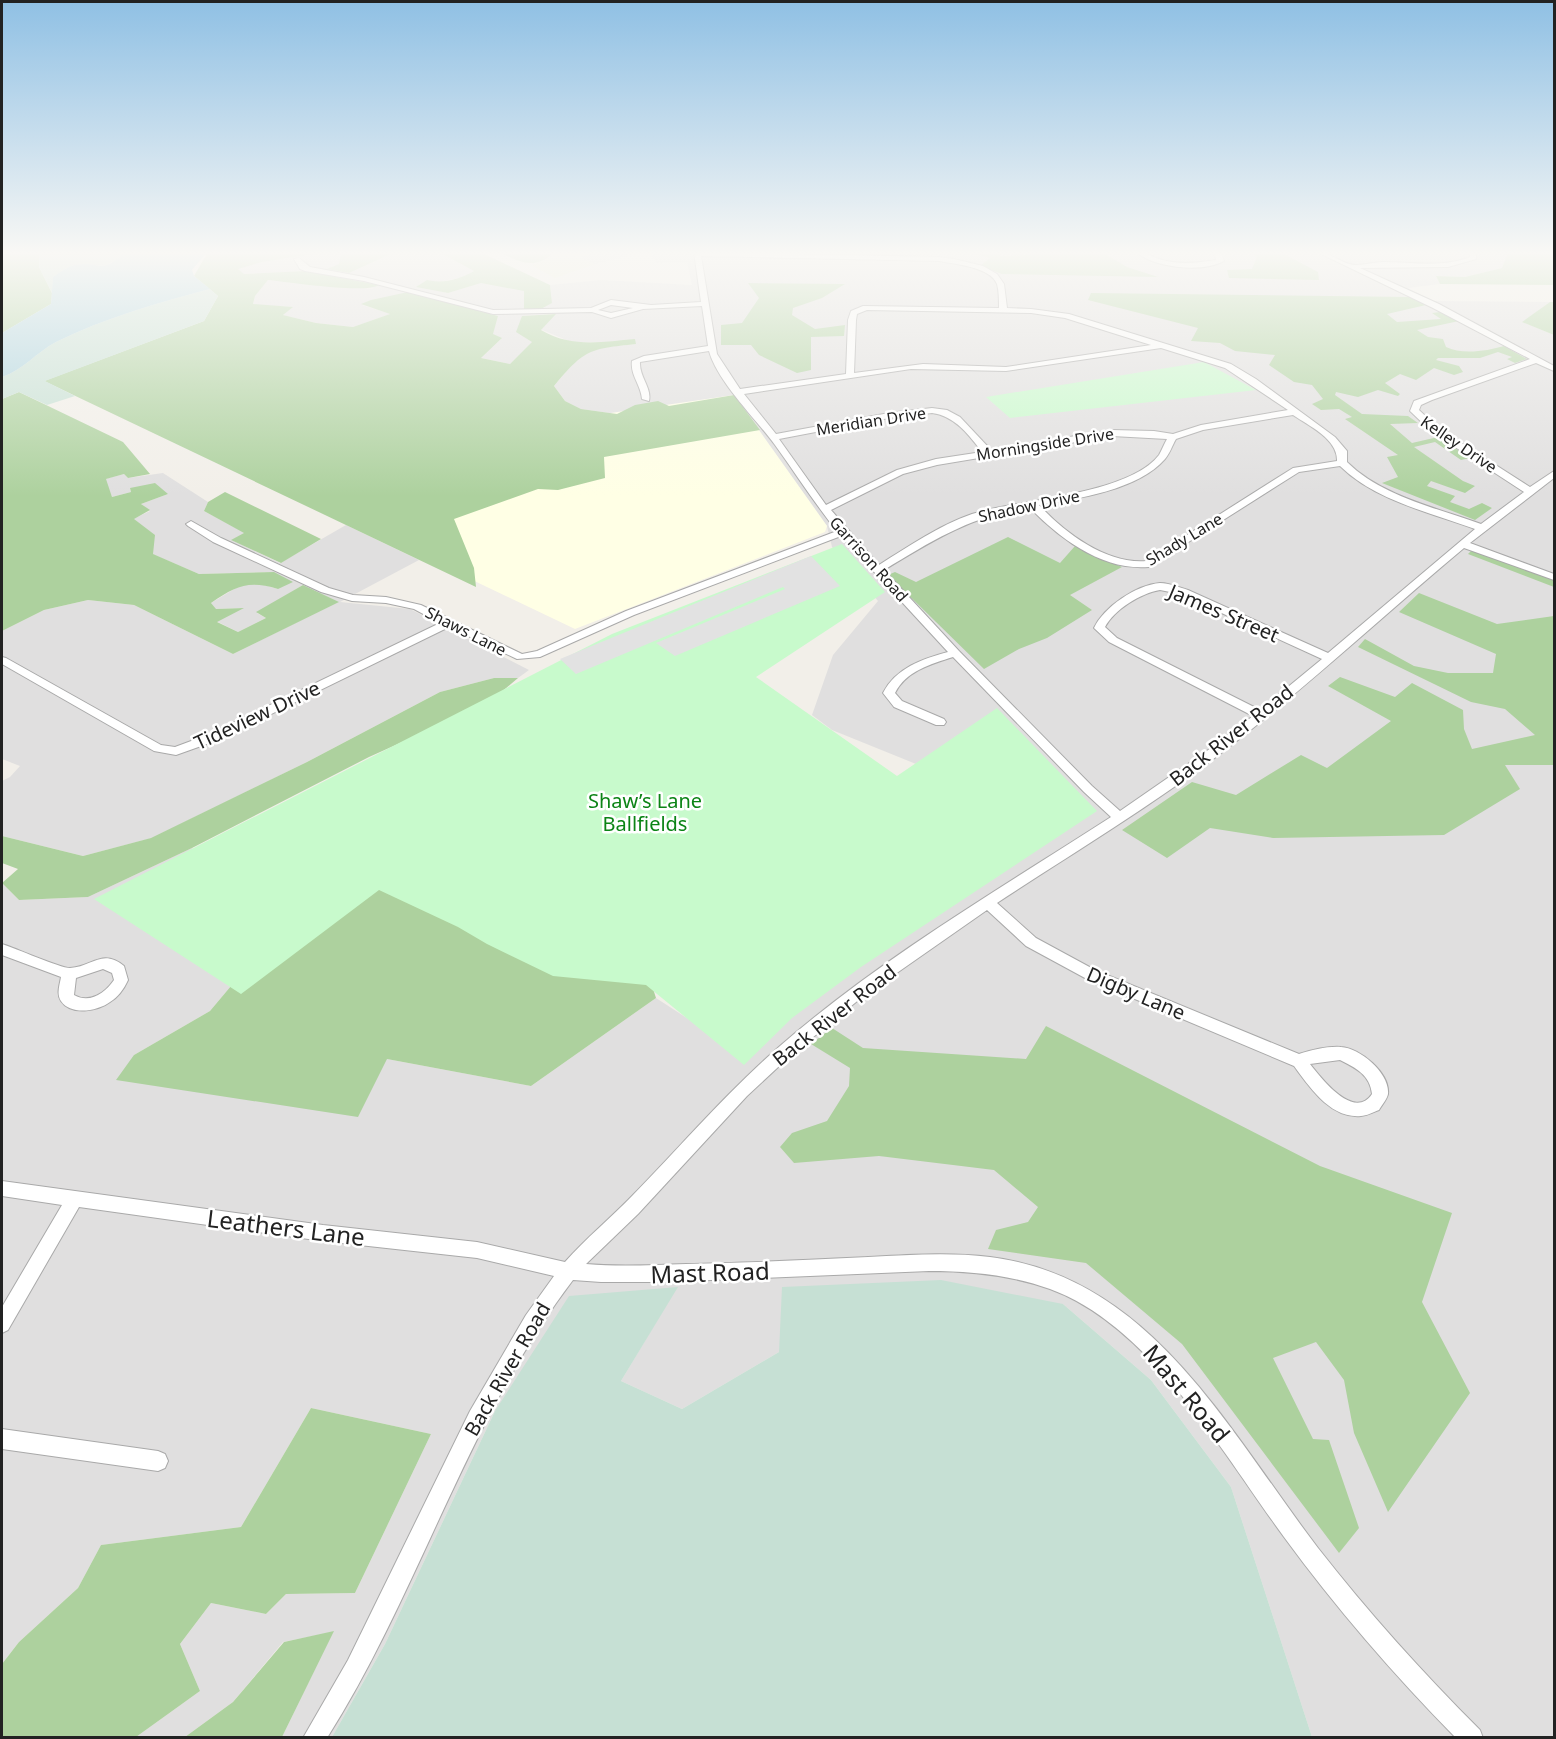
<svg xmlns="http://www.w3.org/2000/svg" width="1556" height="1739" font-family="'Noto Sans',sans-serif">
<rect width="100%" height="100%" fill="#f2efe9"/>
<!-- residential -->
<path fill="#e0dfdf" d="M326,252H341L339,264L328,269L349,273L395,252H439L474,271L464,277L438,282L427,280L417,287L448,293L481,283L525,290L524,309L552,303L550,285L601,280L692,285L687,262L657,263L649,252H1508L1502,268L1465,277L1436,276L1440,284L1408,288L1434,301L1550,302L1523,322L1554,335V1737H1312L1231,1487L1151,1380L1063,1304L779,1352L682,1409L621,1381L677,1287L495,1411L385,1644L332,1737H282L333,1632L283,1642L233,1702L185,1737H136L200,1691L180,1644L211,1603L266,1614L286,1594L355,1593L431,1434L311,1408L241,1527L101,1545L78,1588L19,1642L2,1664V883L19,900L88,897L192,848L262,949L210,1011L134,1055L387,1059L531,1086L656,998L710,1033L916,764L832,730L812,715L833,655L878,601L832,547L827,526L734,395L617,414L581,409L565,401L554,386L575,361L596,348L636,344L571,342L540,329L555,314L523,316L533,342L510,364L481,358L501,339L492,335L498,316L362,305L391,314L353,327L316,323L283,315L292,307L253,305L255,296L268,280L374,289L305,271L243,274L237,268L262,262Z
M596,252H644L595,264L579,258Z
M163,473L208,502L204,511L245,533L232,540L280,563L346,525L419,560L340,602L410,609L529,670L518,678H494L440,692L307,762L152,838L83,856L2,836V781L10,777L20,766L2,759V631L44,610L88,600L134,605L233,654L338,602L303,585L257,613L266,618L238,632L216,621L241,608L215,609L211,603L239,586L258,583L278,589L274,572L199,574L152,554L133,519L150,511L141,504L168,494L130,488L131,492L112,497L105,479L124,474L128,478Z"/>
<!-- education -->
<path fill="#ffffe5" d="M734,395L827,526L825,532L575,629L263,480L372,448Z"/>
<!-- farmland -->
<path fill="#eef0d5" d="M555,252H596L580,258L595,264L555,278L531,265L544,261Z"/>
<!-- forest -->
<path fill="#add19e" d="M2,252H39V267L52,293L51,304L2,333Z
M208,252H326L262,262L238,269L244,274L305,271L379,285C366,294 288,282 268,280L255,296L253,304L293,307L283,315L316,323L353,327L390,314L361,304L371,300L408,292L498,316L493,334L502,338L481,358L510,364L532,342L516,332L522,316L556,314L541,330C571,348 602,342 635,339L636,344C589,349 585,349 554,386L565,401L581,409L617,414L635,405L658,401L669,406L734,395L760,430L604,457L605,478L558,490L538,489L454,519L474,568L476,587L44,381L204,321L218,296L194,276Z
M341,252H395L349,273L327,269L339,264Z
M439,252H480L550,285L552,303L539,310H524V291L481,283L448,293L416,287L427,280C443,284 460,279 474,271Z
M499,252H555C534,270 522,263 499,252Z
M970,252H993L1002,256L1102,252L1127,267L1158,277L1002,274L980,266L990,258Z
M1250,252H1280L1318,272L1319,280L1229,278L1227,270L1252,269L1257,257Z
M1508,252H1554V285L1440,284L1436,276L1465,277L1502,268Z
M748,283L845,284L822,298L793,308L792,315L815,329L845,325L844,336L811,337V370L797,373L759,355L751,345H721V325L742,323L759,298Z
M1091,293L1410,297L1426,305L1387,314L1397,322L1441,319L1432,313L1440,312L1459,321L1417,330L1428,337L1443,339L1446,347C1462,355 1487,351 1504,346L1527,359L1515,363L1507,359L1512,357L1498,352L1480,358H1438L1436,360L1459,366L1463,372L1454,375L1434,368L1416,380L1400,374L1385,383L1400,394L1398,396L1378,390L1358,397L1336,392L1335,395L1362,414L1408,416L1418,423L1390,424L1412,443L1438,437L1470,458L1461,460L1435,442L1414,447L1463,481L1475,486L1465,493L1431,481L1427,486L1455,496L1450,502L1469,509L1482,503L1492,508L1475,520L1382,483L1398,477L1387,457L1398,455L1345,419L1352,417L1339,409L1321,410L1312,404L1323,399L1312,385L1294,382L1269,365L1275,355L1235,351L1220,343L1191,341L1198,328L1088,300Z
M1550,302H1554V335L1522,322Z
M19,392L123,442L150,474L128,478L124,474L106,479L112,497L131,492L130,488L155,483L168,494L141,504L150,510L134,519L155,535L153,554L199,574L274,572L293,582L278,589C248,580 236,586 211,603L216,609L244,608L217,622L238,632L266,618L256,612L303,585L339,602L233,654L134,605L88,600L44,610L2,631V399Z
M225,492L321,539L281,563L231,540L244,533L204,511L208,502Z
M1008,537L1060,563L1075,546L1122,567L1070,595L1092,610L1047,638L1019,649L984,669L888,575L895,572L916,582Z
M1472,550L1554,580V587L1468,554Z
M1419,593L1497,624L1554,616V765H1505L1520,789L1444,835L1273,838L1210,828L1167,858L1122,830L1192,782L1236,795L1301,755L1327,768L1391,721L1328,686L1340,677L1395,697L1412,683L1463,710L1464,729L1472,749L1535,735L1505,709L1471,702L1358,647L1365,639L1414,666L1448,673H1493L1496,654L1399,612Z
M494,678H518L487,704L369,757L192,848L88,897L19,900L2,883L18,869L2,863V836L83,856L151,838L307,762L440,692Z
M403,867L645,964L656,998L531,1086L387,1059L358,1117L116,1080L134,1055L210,1011L262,949Z
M1046,1026L1320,1166L1452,1213L1422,1302L1470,1393L1388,1512L1354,1433L1344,1380L1316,1342L1273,1358L1313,1439L1329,1440L1359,1528L1339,1553L1182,1344L1086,1263L988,1249L996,1230L1028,1222L1038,1207L994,1170L879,1156L794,1163L780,1147L792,1133L827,1121L849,1086L850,1068L811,1044L832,1028L863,1048L1026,1059Z
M311,1408L431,1434L355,1593L286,1594L266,1614L211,1603L180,1644L200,1691L136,1737H2V1664L19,1642L78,1588L101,1545L241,1527Z
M334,1631L282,1737H185L233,1702L284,1642Z"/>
<!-- wetland -->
<path fill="#c6e0d4" d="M39,252H125C100,275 101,260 75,265C68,266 59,273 53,277L52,293L39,267Z
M210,289L218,296L204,321L45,381L75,396L47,405L19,392L2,399V377C23,370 37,352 56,342C104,318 158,303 210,289Z
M941,1280L1063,1304L1151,1380L1231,1487L1312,1737H332L385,1644L495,1411L569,1296L678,1287L621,1381L682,1409L779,1352L782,1287Z"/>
<!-- park -->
<path fill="#c8facc" d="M1204,362L1256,390L1010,418L986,397Z
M842,544L885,592L756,677L897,776L997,708L1097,811L861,967L792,1018L744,1065L646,985L553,976L487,944L458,927L379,890L241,994L94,899L612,634Z"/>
<!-- parking -->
<path fill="#e2e2e2" d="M811,556L840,586L675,656L656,643L785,589L783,587L576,674L560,659Z"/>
<!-- water -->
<path fill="#aad3df" d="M125,252H207L192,270L194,276L210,289C158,303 104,318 56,342C37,352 23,370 2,377V333L51,304L53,277C59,273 68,266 75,265C101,260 100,276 125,252Z"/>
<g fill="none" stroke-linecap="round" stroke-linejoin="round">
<defs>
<path id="minor" d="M694,252L939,257L954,259L983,266L997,274L1004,284L1007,308L1031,309L1069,314L1231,364L1256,379L1335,437L1347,451V462C1381,496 1437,508 1481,524L1524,492L1432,432L1410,411L1414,401L1530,359L1433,308L1317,252C1331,252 1342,265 1356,265C1365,265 1374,262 1383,262C1412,262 1443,268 1470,257V252H1476V259L1448,267L1360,268L1439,304L1554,366V371L1536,363L1432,400L1421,405L1419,410L1438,428L1530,487L1554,471V478L1470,543L1554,574V580L1464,548C1384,615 1307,687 1224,751C1151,806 1073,853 997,903L1036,938L1095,970L1299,1054C1312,1050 1328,1046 1341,1047C1360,1048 1390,1073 1388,1094C1387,1099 1382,1105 1379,1110C1374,1112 1366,1116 1361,1116C1330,1119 1309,1086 1294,1066L1085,978L1026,946L987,910L861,998L790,1056L747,1096L638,1214L586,1264C619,1267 653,1265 686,1264C747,1263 807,1260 868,1257C909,1255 949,1252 990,1257C1152,1277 1229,1432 1318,1548C1368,1612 1423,1673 1480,1730L1483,1738H1456C1394,1675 1336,1608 1284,1537C1224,1455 1150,1325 1050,1289C1011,1275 971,1271 929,1271L664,1282H601L573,1280C467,1419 420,1591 327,1738H303L348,1660L470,1411L526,1315L554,1276L477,1258L323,1241L79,1207L8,1330L2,1333V1307L62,1205L2,1196V1181L323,1225L477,1242L565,1262C586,1238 611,1218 633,1195C682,1145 727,1092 780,1046C881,958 998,890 1111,817L1084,792L953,657C931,664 906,671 895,693L902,701L944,719L946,722L944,725H936L894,707L883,693C896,668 922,659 948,652L841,536L634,615L540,657L517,659L449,627L218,740L176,755L154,751L2,664V657L6,658L161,745L175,747L210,734L440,623L414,609L386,603L352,601L321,592L213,542L188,526L186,524L191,521L221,538L329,588L353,595L386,597L421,605L522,654L537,651L626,611L837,531C815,504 796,474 775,445C756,419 717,381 709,351L640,362C639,377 652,387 649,401L642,399C641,385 630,375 632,361L644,356L708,346L702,306L643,309L611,318L592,312L493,314L364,281L305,271L300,269L294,259L299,258L310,267L364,277L493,310L591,308L611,300L651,305L701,302ZM701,256L939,261C954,264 991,267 997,284C999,291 999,300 999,308L863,306L851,311L848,320L846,374L740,389L717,354ZM611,305L633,308L611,313L598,310ZM867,310L1031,313L1065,318L1151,345L1006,367L923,364L854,373L856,320L857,314ZM1161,348L1225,368L1288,410L1201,425L1173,434L1154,431L1112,430L991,450L960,417L947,410L932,408L889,413L776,434L744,394L911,369L1006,371ZM932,413C955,416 969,435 982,452L936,459L897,470L826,505L779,439L889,418ZM1293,415C1309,426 1338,439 1337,461L1293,468L1146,561C1106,564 1065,533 1039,505C1077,499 1138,490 1165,459C1170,453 1172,446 1176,439L1203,430ZM1112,436L1167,439C1164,444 1162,450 1159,455C1128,495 1019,499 972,514C938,526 909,546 879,565L831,510L903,474L937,465ZM1340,466C1374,500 1431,513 1475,529L1328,653L1188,590C1179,587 1169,583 1160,583C1136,585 1104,607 1094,628L1109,642L1253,716L1214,746L1120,811L1092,786L959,651L884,570C935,539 970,517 1029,507C1060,539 1103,571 1149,567L1299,472ZM1160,590L1180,594L1322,659L1260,710L1117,638L1105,627C1114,610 1141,593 1160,590ZM1340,1060C1356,1068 1370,1075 1372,1094C1354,1121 1321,1078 1310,1064Z
M1136,252C1145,252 1150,256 1159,259C1177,265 1198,263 1216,260L1214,252H1221L1224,261C1202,273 1155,268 1136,252Z
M2,944C15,948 60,968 70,968C92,967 102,948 124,966L128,980C124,989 118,997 110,1002C98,1011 71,1016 61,1001C56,994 60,984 61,977L2,955ZM103,969L112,973L114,980C105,993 90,1004 74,995L76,978Z
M2,1429L158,1451L165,1454L168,1461L165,1468L158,1471L2,1449Z"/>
</defs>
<!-- minor casing -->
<use href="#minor" stroke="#a9a9a9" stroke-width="2"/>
<!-- minor -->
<use href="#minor" fill="#fff" fill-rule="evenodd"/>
</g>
<!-- sky -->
<linearGradient id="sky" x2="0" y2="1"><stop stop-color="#8fc0e4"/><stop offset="0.51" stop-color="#f9f8f5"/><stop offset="1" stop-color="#f9f8f5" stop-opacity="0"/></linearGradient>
<rect width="1556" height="496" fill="url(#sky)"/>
<g text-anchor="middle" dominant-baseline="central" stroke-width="5" stroke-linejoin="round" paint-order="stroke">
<!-- far-street labels -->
<g font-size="16" fill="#222" stroke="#fff">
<text transform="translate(871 421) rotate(-9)">Meridian Drive</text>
<text transform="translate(1045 444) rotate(-9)">Morningside Drive</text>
<text transform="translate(1459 444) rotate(34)">Kelley Drive</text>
<text transform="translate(1029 506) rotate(-12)">Shadow Drive</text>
<text transform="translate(1184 539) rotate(-31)">Shady Lane</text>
<text transform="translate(869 559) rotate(48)">Garrison Road</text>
<text transform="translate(466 631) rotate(27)">Shaws Lane</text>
</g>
<!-- street labels -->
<g font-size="20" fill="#222" stroke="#fff">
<text transform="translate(1224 613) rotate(23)">James Street</text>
<text transform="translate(257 715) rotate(-25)">Tideview Drive</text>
<text transform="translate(1231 735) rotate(-38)">Back River Road</text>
<text transform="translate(1136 993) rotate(23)">Digby Lane</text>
<text transform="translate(834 1015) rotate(-38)">Back River Road</text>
<text transform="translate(507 1369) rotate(-60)">Back River Road</text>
</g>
<!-- park labels -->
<g font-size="20" fill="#0c8416" stroke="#fff">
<text x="645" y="800">Shaw’s Lane<tspan x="645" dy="23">Ballfields</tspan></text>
</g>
<!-- near-street labels -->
<g font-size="24" fill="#222" stroke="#fff">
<text transform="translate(286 1227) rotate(7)">Leathers Lane</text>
<text transform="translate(710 1272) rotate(-2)">Mast Road</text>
<text transform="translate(1187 1393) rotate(50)">Mast Road</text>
</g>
</g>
<!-- border -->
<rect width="1556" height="1739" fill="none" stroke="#222222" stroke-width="6"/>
</svg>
